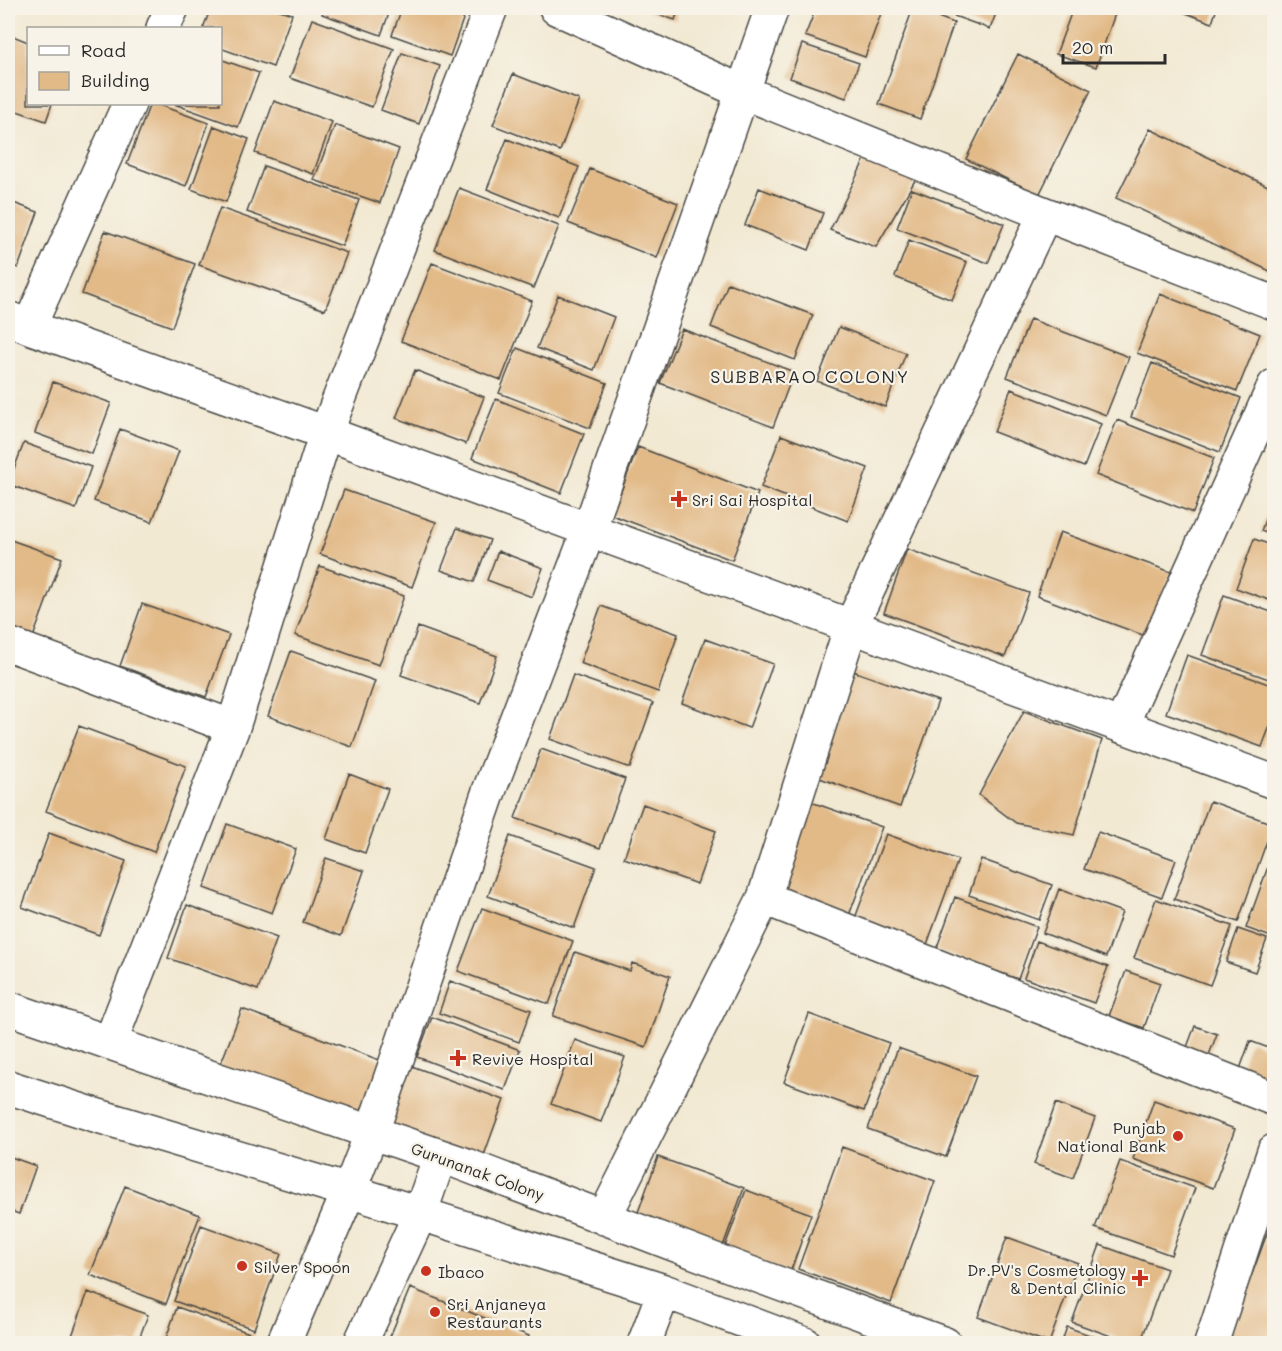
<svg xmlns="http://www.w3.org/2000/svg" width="1282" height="1351" font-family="Mali,sans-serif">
<rect width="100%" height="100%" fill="#f7f3e8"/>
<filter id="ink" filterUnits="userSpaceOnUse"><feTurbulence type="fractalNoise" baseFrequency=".0167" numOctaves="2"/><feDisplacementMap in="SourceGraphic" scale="12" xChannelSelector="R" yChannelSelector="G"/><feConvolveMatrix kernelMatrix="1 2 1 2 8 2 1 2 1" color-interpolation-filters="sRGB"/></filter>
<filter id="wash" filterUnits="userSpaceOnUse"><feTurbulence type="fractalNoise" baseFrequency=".008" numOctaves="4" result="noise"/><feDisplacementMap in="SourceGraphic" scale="24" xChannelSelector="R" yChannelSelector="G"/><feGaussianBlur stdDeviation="1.35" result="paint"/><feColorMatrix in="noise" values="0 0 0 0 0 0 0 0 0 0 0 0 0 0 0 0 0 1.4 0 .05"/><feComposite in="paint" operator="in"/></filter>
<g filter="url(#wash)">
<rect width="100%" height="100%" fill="#f2e9d3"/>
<g id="blocks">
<!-- building -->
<path fill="#e2ba88" d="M211,8H274L292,14L273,67L220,48V28H203Z
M324,8H391L381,35L322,14Z
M402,8H467L450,56L392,35Z
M639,8H679L675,20Z
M816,8H883L865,57L805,36Z
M913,8L954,23L920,119L879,104Z
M932,8H998L990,29Z
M1073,8H1097L1115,14L1096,67L1056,54Z
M1173,8H1217L1212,23Z
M312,19L394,49L372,107L290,78Z
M8,34L28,42V104H52L46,121L8,108Z
M802,44L859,63L846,98L790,78Z
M402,53L440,66L419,124L381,110Z
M1018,54L1091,90L1039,195L966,159Z
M220,59L259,73L238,127L174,104H220Z
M513,74L579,100L560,151L493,125Z
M274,101L332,122L313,174L255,153Z
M150,104H156L209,123L186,186L127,164Z
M335,125L399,149L380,203L314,180Z
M214,126L249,139L226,202L191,189Z
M1150,129L1274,189V273L1116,198Z
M507,139L579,167L559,218L487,189Z
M867,155L917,177L876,247L830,230Z
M264,166L359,200L342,246L247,212Z
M590,169L678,203L657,258L568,223Z
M459,188L559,226L534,288L435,250Z
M759,188L823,213L809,250L745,225Z
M912,189L1004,224L988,263L897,228Z
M8,201L38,212L18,268L8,264Z
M220,208L347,253L325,310L199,265Z
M105,231L195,264L172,327L82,294Z
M909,240L967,262L952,300L895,277Z
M432,263L532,301L501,380L401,341Z
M728,283L813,315L795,360L711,327Z
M1160,294L1260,334L1237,391L1137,353Z
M558,295L614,317L594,370L537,348Z
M1030,319L1129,357L1106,415L1007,377Z
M839,327L906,353L885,407L817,381Z
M682,329L794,372L773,427L660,383Z
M517,348L607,383L590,428L499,393Z
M1152,363L1241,398L1220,452L1131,417Z
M415,370L484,397L466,444L396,418Z
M53,382L111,403L92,454L35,433Z
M1011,389L1101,424L1084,467L994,432Z
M496,399L584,434L561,493L472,458Z
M1117,420L1214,458L1193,513L1096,475Z
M120,429L179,451L152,522L94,501Z
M781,435L868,468L848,521L761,487Z
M24,443L91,467L76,509L8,484Z
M638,447L758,493L732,560L612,515Z
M344,490L436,522L412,587L320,554Z
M1274,494V536L1261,531Z
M457,528L490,540L474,582L441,570Z
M1060,532L1171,572L1148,637L1037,596Z
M8,539L62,558L32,640L8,632Z
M1254,539L1274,546V602L1236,588Z
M907,549L1029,593L1005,657L884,613Z
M498,551L543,568L532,597L487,580Z
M320,566L404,596L379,665L295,635Z
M1224,595L1274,613V681L1202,655Z
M142,604L229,635L206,697L120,666Z
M601,606L678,634L658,692L580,663Z
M418,627L497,656L480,703L401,675Z
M705,639L773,664L749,728L682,703Z
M291,651L375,681L352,747L268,716Z
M1187,655L1274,686V715L1262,747L1166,713Z
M853,671L938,701L900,807L814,776Z
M573,675L653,703L630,768L550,739Z
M1024,711L1102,740L1074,835L1016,823L979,795Z
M79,726L186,766L154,852L46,811Z
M541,749L625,779L600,848L515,818Z
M349,774L388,789L365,853L326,839Z
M1210,801L1273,824L1238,922L1174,899Z
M811,802L882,827L848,918L778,892Z
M643,804L716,831L697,884L624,858Z
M227,824L296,849L272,913L204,888Z
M1098,832L1176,860L1162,897L1084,869Z
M49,833L126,861L99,935L22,907Z
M886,834L958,860L926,947L854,921Z
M510,836L596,867L574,928L488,896Z
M1274,850V938L1246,928Z
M326,858L364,871L341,936L303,922Z
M981,859L1052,885L1039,920L969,895Z
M1059,889L1122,912L1106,957L1043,933Z
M955,897L1037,927L1018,979L936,950Z
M1156,899L1232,926L1210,985L1134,958Z
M187,905L277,938L258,990L168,958Z
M482,908L573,941L549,1004L458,971Z
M1238,929L1267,939L1255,972L1226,962Z
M1037,941L1108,967L1094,1003L1024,978Z
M575,952L630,971L632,963L670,976L646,1047L553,1016Z
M1126,971L1160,983L1144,1028L1109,1016Z
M450,981L531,1010L519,1042L439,1013Z
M242,1009L382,1061L359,1123L216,1076Z
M809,1014L889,1043L864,1111L784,1082Z
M432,1017L520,1050L505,1090L417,1057Z
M1195,1026L1217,1034L1209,1055L1187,1047Z
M575,1040L625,1057L601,1122L551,1104Z
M1250,1041L1274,1050V1070L1271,1080L1240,1069Z
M898,1048L976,1076L946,1157L868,1129Z
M409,1065L504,1100L480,1166L384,1132Z
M1154,1100L1235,1129L1213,1188L1133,1159Z
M1056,1103L1095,1118L1073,1178L1034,1164Z
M842,1147L935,1181L891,1303L798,1269Z
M8,1156L36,1166L19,1214L8,1210Z
M658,1157L744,1188L723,1246L637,1215Z
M1120,1161L1195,1188L1171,1255L1095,1228Z
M125,1186L200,1215L166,1304L90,1275Z
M746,1190L811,1214L790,1273L724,1249Z
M1274,1215V1344H1226Z
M201,1225L281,1254L254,1329L174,1301Z
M1007,1237L1078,1263L1049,1343L978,1317Z
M1100,1245L1167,1269L1140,1344H1133L1072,1322Z
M410,1288L529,1336L526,1344H387Z
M88,1292L148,1315L137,1344H69Z
M177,1307L255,1335L252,1344H164Z
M1067,1327L1112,1343V1344H1061Z
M538,1338L552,1343L551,1344H536Z"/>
</g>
</g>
<g filter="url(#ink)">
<use href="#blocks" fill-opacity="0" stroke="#494844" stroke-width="1.5"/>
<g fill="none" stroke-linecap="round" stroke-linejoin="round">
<defs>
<path id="minor" d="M556,8L743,92L1045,214L1274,303
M163,28L172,8
M8,318L29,327L326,433L1274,782
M29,327L129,104
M8,644L233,727
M1121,726L1274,386
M764,898L1274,1099
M8,1008L458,1162L739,1269L945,1344
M110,1043L233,727L326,433L491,8
M8,1087L95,1115L349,1191L664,1291L805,1344
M604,1218L764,898L851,626L1045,214
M283,1344L349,1191L372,1132L489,791L589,530L772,8
M360,1344L420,1214L440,1156
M644,1344L664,1291
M1211,1344L1274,1151"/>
</defs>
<!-- minor casing -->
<use href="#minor" stroke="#494844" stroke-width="36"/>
<!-- minor -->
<use href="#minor" stroke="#fff" stroke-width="33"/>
</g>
</g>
<!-- markers -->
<g fill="#c8321e" stroke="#f7f3e8" stroke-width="2">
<path d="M676 490h6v6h6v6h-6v6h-6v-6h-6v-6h6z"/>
<path d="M455 1049h6v6h6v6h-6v6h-6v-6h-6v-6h6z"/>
<circle cx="1178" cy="1136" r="6"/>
<circle cx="242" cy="1266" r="6"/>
<circle cx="426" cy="1271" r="6"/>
<path d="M1137 1269h6v6h6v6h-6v6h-6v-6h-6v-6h6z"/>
<circle cx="435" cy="1312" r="6"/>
</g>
<g text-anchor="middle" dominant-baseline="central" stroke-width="4.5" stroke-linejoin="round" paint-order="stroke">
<!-- poi labels -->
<g font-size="16" fill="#2b2b2b" stroke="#f7f3e8" text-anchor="start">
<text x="692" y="499">Sri Sai Hospital</text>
<text x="472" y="1058">Revive Hospital</text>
<text x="1166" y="1127" text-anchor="end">Punjab<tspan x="1166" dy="18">National Bank</tspan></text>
<text x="254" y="1266">Silver Spoon</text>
<text x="1126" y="1269" text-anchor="end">Dr.PV's Cosmetology<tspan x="1126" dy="18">&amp; Dental Clinic</tspan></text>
<text x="438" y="1271">Ibaco</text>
<text x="447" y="1303">Sri Anjaneya<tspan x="447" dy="18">Restaurants</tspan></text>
</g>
<!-- street labels -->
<g font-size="16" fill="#2b2b2b" stroke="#f7f3e8">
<text transform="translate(478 1171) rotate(20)">Gurunanak Colony</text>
</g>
<!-- neighbourhood labels -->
<g font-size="18" letter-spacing="1.5" fill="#2b2b2b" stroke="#f7f3e8">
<text x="810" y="376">SUBBARAO COLONY</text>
</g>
</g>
<!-- margin -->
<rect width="1282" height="1351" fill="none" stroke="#f7f3e8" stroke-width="30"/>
<!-- legend -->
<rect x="27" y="27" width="195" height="78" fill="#f7f3e8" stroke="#a5a39c" stroke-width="1.5"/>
<rect x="39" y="46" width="30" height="9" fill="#ffffff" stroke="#a5a39c" stroke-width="1.5"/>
<text x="81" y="57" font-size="18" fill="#2b2b2b">Road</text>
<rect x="39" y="72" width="30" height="18" fill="#e2ba88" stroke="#a5a39c" stroke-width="1.5"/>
<text x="81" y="87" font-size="18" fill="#2b2b2b">Building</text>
<!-- scale -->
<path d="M1063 54v9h102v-9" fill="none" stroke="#2b2b2b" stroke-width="3"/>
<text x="1072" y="54" font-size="18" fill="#2b2b2b" stroke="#f7f3e8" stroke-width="4.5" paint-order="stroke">20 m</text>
</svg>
